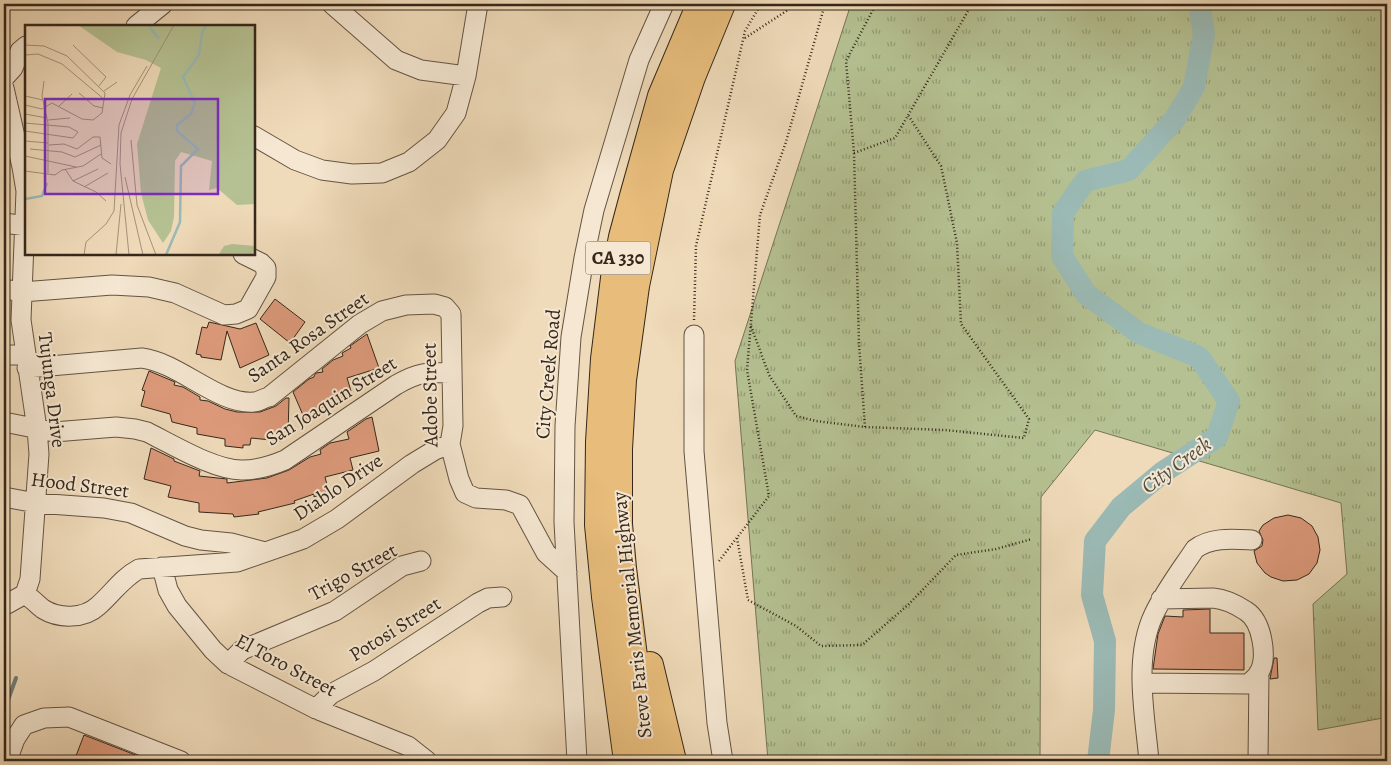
<svg xmlns="http://www.w3.org/2000/svg" width="1391" height="765" font-family="Alegreya,serif">
<defs>
<pattern id="grass-tufts" width="24" height="20" patternUnits="userSpaceOnUse" patternTransform="scale(1.25)"><rect width="24" height="20" fill="#b5c192"/><path d="M3 7l-1-3M5 7V3M7 7l1-3M15 17l-1-3M17 17v-4M19 17l1-3" fill="none" stroke="#949d76"/></pattern>
</defs>
<rect width="100%" height="100%" fill="#efdab9"/>
<filter id="stains"><feTurbulence type="fractalNoise" baseFrequency=".004" numOctaves="4"/><feColorMatrix values="0 0 0 0 .2 0 0 0 0 .09 0 0 0 0 .02 0 0 0 .5 -.17"/></filter>
<radialGradient id="worn" r=".72"><stop offset=".6" stop-color="#630" stop-opacity="0"/><stop offset="1" stop-color="#630" stop-opacity=".3"/></radialGradient>
<!-- grass -->
<path fill="url(#grass-tufts)" stroke="#757456" d="M851,4H1387V722L1383,718L1318,730L1313,604L1347,574L1341,503L1095,430L1041,497L1040,761H768L735,361Z"/>
<g fill="none" stroke-linecap="round" stroke-linejoin="round">
<!-- stream -->
<path stroke="#727f77" stroke-width="4" d="M4,711L16,678"/>
<!-- river -->
<path stroke="#9bbab5" stroke-width="22" d="M1098,761L1104,710L1105,641L1092,595L1095,541L1121,507L1163,472L1217,437L1229,401L1199,357L1139,333L1086,294L1062,256L1063,213L1085,181L1129,170L1175,119L1194,87L1204,34L1199,4"/>
</g>
<!-- building -->
<path fill="#de9b7c" stroke="#35271a" d="M275,299L305,322L290,343L260,319Z
M209,322L240,329L256,323L269,355L240,368L227,331L221,360L201,357V355L196,354L202,327L207,328Z
M367,334L379,368L347,378L351,391L330,406L323,407L306,422L293,392L309,379L314,377V376L316,373L323,372L322,369L333,360L343,356L342,353L351,348L350,346Z
M149,371L175,382L174,385L183,387L200,397V400L208,401L225,409L237,412H260L276,406L286,398H289L288,436L281,441L251,438L250,445H243V448L225,446V439L197,434V428L172,422L170,414L141,406L145,391L142,390Z
M372,417L379,451L350,458L353,470L325,477L328,489L326,492L314,497V494L294,501L295,503L258,512L259,514L234,517L233,514L199,512V503L168,497L171,486L144,479L151,448L174,459V461L200,471L199,476L227,479V483L267,478L289,470L310,457L321,454L320,450L330,443L349,439L347,432L366,419Z
M1288,515L1301,518L1312,526L1318,537L1320,550L1317,563L1309,574L1297,580L1283,581L1271,577L1265,573L1257,563L1254,551L1262,546L1263,540L1259,531L1263,525L1274,518Z
M1210,609V633H1244V670L1153,669L1158,634L1165,616L1183,617V610Z
M1274,658H1277L1278,678L1270,679Z
M84,735L151,761H74Z"/>
<g fill="none" stroke-linecap="round" stroke-linejoin="round">
<defs>
<path id="minor" d="M332,4L396,60L421,70L466,76
M136,26L163,4
M4,78L13,68L20,51L26,46
M4,88L22,167L26,191
M254,136L295,160L322,170L352,174L382,173L409,162L437,140L456,113L466,76L478,4
M4,223L26,226
M4,289L22,292L112,285L149,287L175,293L224,315L236,314L248,309L266,277V268L261,263L243,254
M694,335V451L717,723L723,761
M4,355H25
M27,368L142,358C180,363 218,405 254,402C258,402 264,398 269,397L360,324L382,311L406,305L434,304L445,307L451,314L453,426L450,444L459,479L465,493L476,498L506,500L520,505L546,553L567,572
M4,422L54,432L116,427L135,429L147,432C173,445 216,471 243,470C258,470 271,466 285,460L396,385C418,372 428,372 452,373
M4,497L36,503L104,508L131,513L185,536L201,540L231,543L265,552
M162,567L168,590L177,606L213,650L228,664L316,709L408,746L427,761
M25,594C31,598 37,604 43,609C59,619 84,619 98,606C112,594 122,578 139,569L237,562L303,539L337,519L412,464L435,450L450,444
M25,594L30,579L39,454L37,429L21,320L26,191
M4,604H7L25,594
M228,664L242,650L335,611L402,566L421,561
M1143,683L1248,684C1252,681 1256,678 1259,673C1268,657 1262,621 1246,611C1237,605 1224,599 1213,598L1161,599
M316,709L331,694L374,671L478,603L488,598L502,597
M7,761L15,739L24,725L44,718L69,717L181,761
M577,761L564,522L565,426L571,337L584,258L594,210L639,60L664,4
M1149,761C1145,715 1133,658 1154,614C1165,591 1181,570 1195,549C1211,537 1232,539 1252,540
M1258,761L1259,672"/>
<path id="highway" d="M650,665L673,761
M627,761L605,597L598,525L599,442L604,359L614,278L622,237L633,196L661,96L700,4
M647,761L623,568L619,524V449L623,380L636,286L660,170L692,77L722,4"/>
</defs>
<!-- minor casing -->
<use href="#minor" stroke="#645442" stroke-width="21"/>
<!-- highway casing -->
<use href="#highway" stroke="#35271a" stroke-width="28"/>
<!-- path -->
<path stroke="#35271a" stroke-width="2.5" stroke-dasharray="1 2.5" stroke-linecap="butt" d="M745,38L797,4
M854,153L895,138L972,4
M694,320L696,246L745,31L761,4
M751,326L769,375L796,416L816,421L865,427L945,430L1024,438L1029,419L961,324L957,243L941,166L908,115
M865,427L859,344L854,153L846,61L876,4
M737,538L748,600L796,626L821,646L862,645L909,604L956,555L996,549L1032,539
M719,561L769,496L747,370L760,215L786,142L825,4"/>
<!-- minor -->
<use href="#minor" stroke="#f5e7d2" stroke-width="19"/>
<!-- highway -->
<use href="#highway" stroke="#e8bd7c" stroke-width="26"/>
</g>
<g text-anchor="middle" dominant-baseline="central" stroke-width="4" stroke-linejoin="round" paint-order="stroke">
<!-- shield labels -->
<rect fill="#f5e7d2" stroke="#6f6151" stroke-width="1" x="585.5" y="241.5" width="65" height="33" rx="4"/>
<g font-size="19" font-weight="bold" fill="#35271a">
<text x="618" y="258">CA 330</text>
</g>
<!-- street labels -->
<g font-size="20" fill="#35271a" stroke="#f5e7d2">
<text transform="translate(308 337) rotate(-35)">Santa Rosa Street</text>
<text transform="translate(548 374) rotate(-85)">City Creek Road</text>
<text transform="translate(52 390) rotate(83)">Tujunga Drive</text>
<text transform="translate(430 395) rotate(-91)">Adobe Street</text>
<text transform="translate(331 401) rotate(-32)">San Joaquin Street</text>
<text transform="translate(80 485) rotate(7)">Hood Street</text>
<text transform="translate(338 487) rotate(-34)">Diablo Drive</text>
<text transform="translate(353 572) rotate(-29)">Trigo Street</text>
<text transform="translate(632 615) rotate(-96)">Steve Faris Memorial Highway</text>
<text transform="translate(395 629) rotate(-32)">Potosi Street</text>
<text transform="translate(286 665) rotate(28)">El Toro Street</text>
</g>
<!-- water labels -->
<g font-size="21" font-style="italic" fill="#4e4c41" stroke="#f5e7d2">
<text transform="translate(1176 465) rotate(-36)">City Creek</text>
</g>
</g>
<!-- overview -->
<g transform="translate(25 25)">
<rect width="230" height="230" fill="#efdab9"/>
<path d="M53,0H230V179L212,180L192,163L184,165L187,136L156,127L150,136L149,192L146,206L138,218L123,195L116,168L112,119L136,43L121,35L92,27ZM207,219L230,221V230L194,229L199,221Z" fill="#b5c192"/>
<path fill="none" stroke="#9bbab5" stroke-width="2.5" d="M123,0L134,14M0,174L17,171L22,158M141,230L155,197L156,141L173,124L152,106V100L166,89L170,78L158,52L174,30L177,9L181,0"/>
<path fill="none" stroke="#a59279" stroke-width="1" d="M0,20L19,21L42,31L80,68L77,88L68,95L57,94L27,78L17,84L0,80M48,20L81,52L74,61M0,30L13,29L37,39L80,75M19,56L17,71L23,98V148M79,66L92,57M54,68L69,81L78,83M0,71L18,75M34,81L47,69M0,89L22,93M23,95L45,93M0,98L44,102L53,107L48,113L0,106M106,115L112,180L131,230M0,116L23,118M24,120L39,119L52,124L68,112H75L77,133L86,139M5,124L37,127L50,132L76,120M0,131L51,142M40,144L48,156L71,167L81,176M0,146L30,150L37,145L58,141L76,129M100,152L118,230M48,156L73,144M59,162L83,148M59,230L61,217L81,199L89,186L94,100L105,70L122,41M91,230L96,179M104,230L95,139L96,108L107,74L149,0"/>
<path fill="#7b2cbf" fill-opacity="0.15" stroke="#7b2cbf" stroke-width="2.5" d="M20,74H193V169H20Z"/>
<rect width="230" height="230" fill="none" stroke="#35271a" stroke-width="2.5"/>
</g>
<!-- margin -->
<rect width="1391" height="765" fill="none" stroke="#efdab9" stroke-width="20"/>
<rect x="5" y="5" width="1381" height="755" fill="none" stroke="#35271a" stroke-width="2.5"/>
<rect x="10" y="10" width="1371" height="745" fill="none" stroke="#35271a"/>
<rect width="100%" height="100%" filter="url(#stains)"/>
<rect width="100%" height="100%" fill="url(#worn)"/>
</svg>
